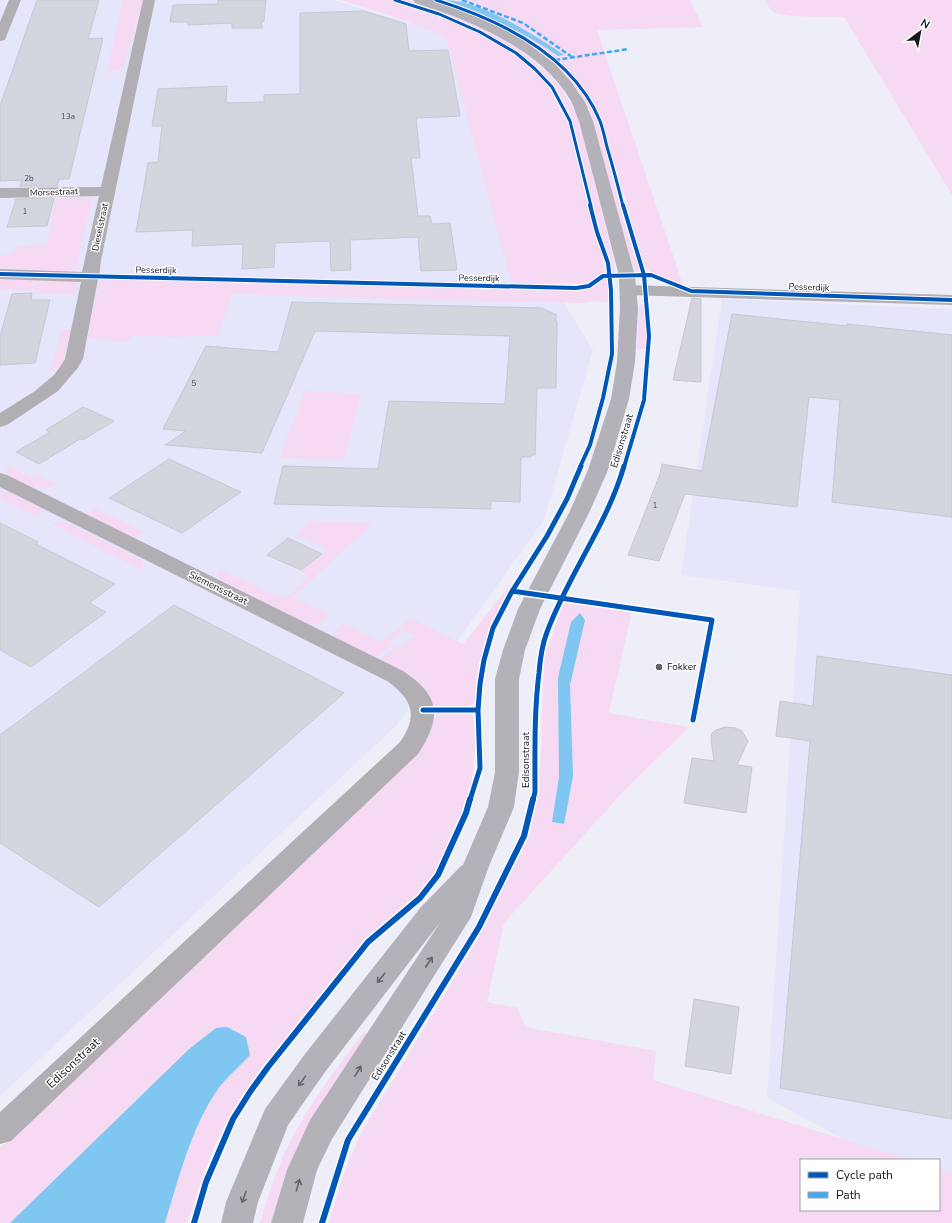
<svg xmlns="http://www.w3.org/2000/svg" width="952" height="1223" font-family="'Nunito Sans',sans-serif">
<rect width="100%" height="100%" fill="#eeeef9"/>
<!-- built -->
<path fill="#e5e5fc" d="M0,0H333L455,36L530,248L593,350L544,520L397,725L0,1096Z
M722,299L952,309V1198L939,1191V1160H882L767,1098L800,591L681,575Z"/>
<!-- green -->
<path fill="#f6d9f2" d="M123,0H143L122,70L107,71Z
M341,0H392L442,17L477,32L506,49L530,67L547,83L569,127L594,232L602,254L605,273L596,276L588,282L583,284L511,282L446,37L404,20Z
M399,0H409L418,3L479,26L514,45L546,71L562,89L578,116L613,257L614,271L612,272L601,237L572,117L555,86L519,53L484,32L442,14Z
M429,0C447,0 473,14 489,21C523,36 566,63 585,95C600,122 606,154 614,184C620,208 627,234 635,257C637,262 639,266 641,271L636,272L629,255L592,117L578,90L553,64Z
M438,0C470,0 532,38 558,56H563L481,9L456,0H690L703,27L597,30L683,285C671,280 653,276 645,266C636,254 634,234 631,220C623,190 615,161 604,132C599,118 595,104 586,91C552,42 493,18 438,0Z
M765,0H952V195L844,17C829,16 783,19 772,11C769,8 767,4 765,0Z
M55,198H79L92,199L75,272L0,270V256L15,253L16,248L18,246L48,244L49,231L52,222Z
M0,278L77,281L75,296L62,293L33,294L35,290L0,289Z
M604,278H608V302L597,301L582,303L385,299L232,294L218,335L173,337L132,335L128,342L96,339L89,337L88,335L99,281L103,279L388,285L529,290L589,288Z
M644,304L646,329L645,349H637L639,305Z
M61,330H69L70,332L64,359L60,368L49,371L53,363Z
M305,391L361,394L344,460L279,458Z
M9,466L32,478L37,475L56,484C39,494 21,484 7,474L6,470Z
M0,492H9L39,507L41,509V514L37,517L0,498Z
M95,508L144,532L135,539L86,514Z
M57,521H64L142,560L144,565L140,569L50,523Z
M312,521L373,523L293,597L329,615L321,622L310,625L217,578L219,569L276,596L284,598L303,584L302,581L308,575L301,571L322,554L325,550L322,546L295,534Z
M510,585L512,586C496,613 487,634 480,664C479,672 476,680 476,688C475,694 476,699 474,704L468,706H435C428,701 426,692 421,685C411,673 394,667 380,660L396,646L401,648L414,636L402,630L389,641L393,644L376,658L336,638L333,634L337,628L344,623L382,642L410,618L463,644Z
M564,602L632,611L609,713L689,727L621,794L504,923L487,1002L518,1008L525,1027L656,1051L653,1080L910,1160H801V1210H939V1169L952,1173V1223H329L342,1178L360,1135L476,942L527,836L541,760L544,658Z
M444,713H467L474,716L476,740L471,787L461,819L432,880L421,893L404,909L366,938L254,1078L224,1126L211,1154L187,1223H165C179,1178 191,1128 218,1089C227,1077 240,1066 250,1055L188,1050L10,1223H0V1148L416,754L429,736L435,718L438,714Z
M364,1032L372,1035L276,1223H260C270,1190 280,1157 298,1127C317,1093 341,1063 364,1032Z"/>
<!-- water -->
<path fill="#7fc7f1" d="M446,0C480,0 536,36 564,55L558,56C523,32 486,14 446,0Z
M580,613L585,620L570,685L573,776L564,824L552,822L559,777L558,678L571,622Z
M227,1027L246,1037L250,1055C240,1066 227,1077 218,1089C191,1128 179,1178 165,1223H10L188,1050L216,1028Z"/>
<!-- building -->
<path fill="#d3d6df" stroke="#c6c8d1" d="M37,0H99L88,39L103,38L69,179H59L57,186H20L22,180L0,181V106Z
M218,0H266L264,21L261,22L262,28H232V23L188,25V22H170L173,5L218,4Z
M364,11L406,24L409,51L448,50L460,116L416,118L420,158H411L418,216H430L432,224L450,223L457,270L421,271L418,237L350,240L351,270L331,271L330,241L275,243L274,267L242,269L243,244L192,246L193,230L136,232L148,163L158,162L162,126H152L158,89L227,86L226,103L264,102V95L300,94V13Z
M54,198L47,226L7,227L16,199Z
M32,293L31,300H50L35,363L0,365V336L12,294Z
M692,298L701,299V382L673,380Z
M292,302L542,308L557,315L555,321H557L556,388H537L535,455H531V457H521L520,502L491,501V509L274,504L283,466L378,469L389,401L505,404L510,336L315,331L262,453L165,445L186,431L163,429L206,346L278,352Z
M732,314L847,326V324L952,335V517L832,502L840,400L809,397L797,507L685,494L659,561L628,555L660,474L662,464L702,471Z
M83,407L114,421L83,440L80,439L39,464L16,452L50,432L46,430Z
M169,459L241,492L182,533L109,498Z
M0,523L38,542L36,544L115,584L89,603L106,612L31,667L0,650Z
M288,538L322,554L301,570L267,555Z
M174,605L344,693L99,907L0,843V735Z
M817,656L952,675V1119L780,1088L810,741L776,736L780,701L813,706Z
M725,727L736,728L742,731L748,741L737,765L752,767L746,813L684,803L692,758L714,761L711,739L712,733L716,730Z
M694,999L739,1007L731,1074L685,1066Z"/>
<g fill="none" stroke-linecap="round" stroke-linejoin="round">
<!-- minor -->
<path fill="#b1afb4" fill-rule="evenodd" d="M9,0H21L6,37L5,40L0,41V22Z
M143,0H155L101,260L99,277L98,279L83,359L77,369L58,391L7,425L0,427V413L35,391L54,375L60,367L65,359L81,282L0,279V269L82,272L99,196L0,198V188L101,187Z
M628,285L952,295V305L628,295L622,294L620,290L622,286Z
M0,473L7,475L403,671C441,696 442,718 418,754L11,1141L0,1144V1112L400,742C419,715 412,699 387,681L0,487Z"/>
<!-- primary -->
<path fill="#b3b2b9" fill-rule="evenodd" d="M413,0H432L452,6L494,24L516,35L555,64L572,83L585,102L593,121L635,276L638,308L635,362L629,399L608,470L589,513L540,609L525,650L519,679V772L514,807L489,866L471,917L332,1139L317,1170L303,1223H271L287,1170L310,1120L441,921L325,1072L288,1125L258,1202L253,1223H221L226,1202L265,1109L305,1054L421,907L461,866L463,865L488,807L495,772V679L503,650L518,609L569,513L588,470L611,399L617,362L620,308L619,276L579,121C576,115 574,107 571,101C541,49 470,20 415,3Z"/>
<!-- quiet -->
<path stroke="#3fa9f5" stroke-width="2.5" stroke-dasharray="5 2.5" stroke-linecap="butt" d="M462,0L523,23L572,57
M555,60L629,49"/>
<defs>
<path id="cycleway-far3" d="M395,0L439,14L480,32L516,53L535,69L552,87L570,121L591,206
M436,0C500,20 573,55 600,121C603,129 605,139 607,147C613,167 618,186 623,206"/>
<path id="cycleway-far2" d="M623,205L644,275L649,336L644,400L624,467
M0,274L576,288L589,286L603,276L651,275L691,291L952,300
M580,467L590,445L603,398L612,354L611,290L608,263L597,232L590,205"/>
<path id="cycleway-far1" d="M512,591L712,620L693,720
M423,710H478
M470,800L480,768L478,710L480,684L484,660L493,628L511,593L547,536L567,499L581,466
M533,800L535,792C535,752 534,713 539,673C540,660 542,645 547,632C568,575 607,525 624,466"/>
<path id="cycleway" d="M194,1223L206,1182L233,1119L250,1092L268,1067L368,942L420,898L438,875L466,813L470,799
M322,1223L348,1140L479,927L524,836L533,799"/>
</defs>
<!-- cycleway-far3 casing -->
<use href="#cycleway-far3" stroke="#fff" stroke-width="4.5"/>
<!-- cycleway-far2 casing -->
<use href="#cycleway-far2" stroke="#fff" stroke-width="6"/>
<!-- cycleway-far1 casing -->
<use href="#cycleway-far1" stroke="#fff" stroke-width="8"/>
<!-- cycleway casing -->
<use href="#cycleway" stroke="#fff" stroke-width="9"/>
<!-- cycleway-far3 -->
<use href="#cycleway-far3" stroke="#0057b8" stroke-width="3"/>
<!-- cycleway-far2 -->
<use href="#cycleway-far2" stroke="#0057b8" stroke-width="4"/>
<!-- cycleway-far1 -->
<use href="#cycleway-far1" stroke="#0057b8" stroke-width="5"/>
<!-- cycleway -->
<use href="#cycleway" stroke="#0057b8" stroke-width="6"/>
</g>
<!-- one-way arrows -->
<defs><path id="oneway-shaft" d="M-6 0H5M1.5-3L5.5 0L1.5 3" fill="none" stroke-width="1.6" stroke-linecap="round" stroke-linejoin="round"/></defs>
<g stroke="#65646c">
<use href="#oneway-shaft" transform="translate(429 962) rotate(-57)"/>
<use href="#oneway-shaft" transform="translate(381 978) rotate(128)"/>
<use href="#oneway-shaft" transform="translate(358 1071) rotate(-58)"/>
<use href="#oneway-shaft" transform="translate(302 1081) rotate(125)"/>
<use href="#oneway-shaft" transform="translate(298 1185) rotate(-74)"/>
<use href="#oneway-shaft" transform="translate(244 1197) rotate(110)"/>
</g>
<!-- markers -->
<circle fill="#62626b" stroke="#fff" stroke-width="1.5" cx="659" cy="667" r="4"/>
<g text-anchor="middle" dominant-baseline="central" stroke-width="3" stroke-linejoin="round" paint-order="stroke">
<!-- number labels -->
<g font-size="8" fill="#474750">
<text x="68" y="116">13a</text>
<text x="29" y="178">2b</text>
<text x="25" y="211">1</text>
<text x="194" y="383">5</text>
<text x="655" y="505">1</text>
</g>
<!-- far-street labels -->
<g font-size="9" fill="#17161f" stroke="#fff">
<text transform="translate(54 192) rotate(-2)">Morsestraat</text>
<text transform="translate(100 227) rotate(-78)">Dieselstraat</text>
<text transform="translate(156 270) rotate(1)">Pesserdijk</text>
<text transform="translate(479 278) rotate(1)">Pesserdijk</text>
<text transform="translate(809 287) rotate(2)">Pesserdijk</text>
</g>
<!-- street labels -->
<g font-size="10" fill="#17161f" stroke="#fff">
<text transform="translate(622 441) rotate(-73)">Edisonstraat</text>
<text transform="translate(218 588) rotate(26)">Siemensstraat</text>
<text transform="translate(526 760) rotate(-90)">Edisonstraat</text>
<text transform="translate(389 1056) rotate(-58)">Edisonstraat</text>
</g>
<!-- poi labels -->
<g font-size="10" fill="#17161f" stroke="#fff" text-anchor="start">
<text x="667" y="667">Fokker</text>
</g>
<!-- near-street labels -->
<g font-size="12" fill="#17161f" stroke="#fff">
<text transform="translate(73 1063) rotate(-43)">Edisonstraat</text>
</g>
</g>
<!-- legend -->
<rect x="800" y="1159" width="140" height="52" fill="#ffffff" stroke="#a2a2a5"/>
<rect x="808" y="1172" width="20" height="6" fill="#0057b8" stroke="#a2a2a5"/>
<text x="836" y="1179" font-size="12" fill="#17161f">Cycle path</text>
<rect x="808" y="1192" width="20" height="6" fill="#3fa9f5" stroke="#a2a2a5"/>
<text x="836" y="1199" font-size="12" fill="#17161f">Path</text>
<!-- north arrow -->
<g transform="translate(920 32) rotate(32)" stroke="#ffffff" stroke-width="3" paint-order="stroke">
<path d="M0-3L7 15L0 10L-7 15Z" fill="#17161f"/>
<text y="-6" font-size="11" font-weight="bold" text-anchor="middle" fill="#17161f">N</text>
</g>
</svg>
